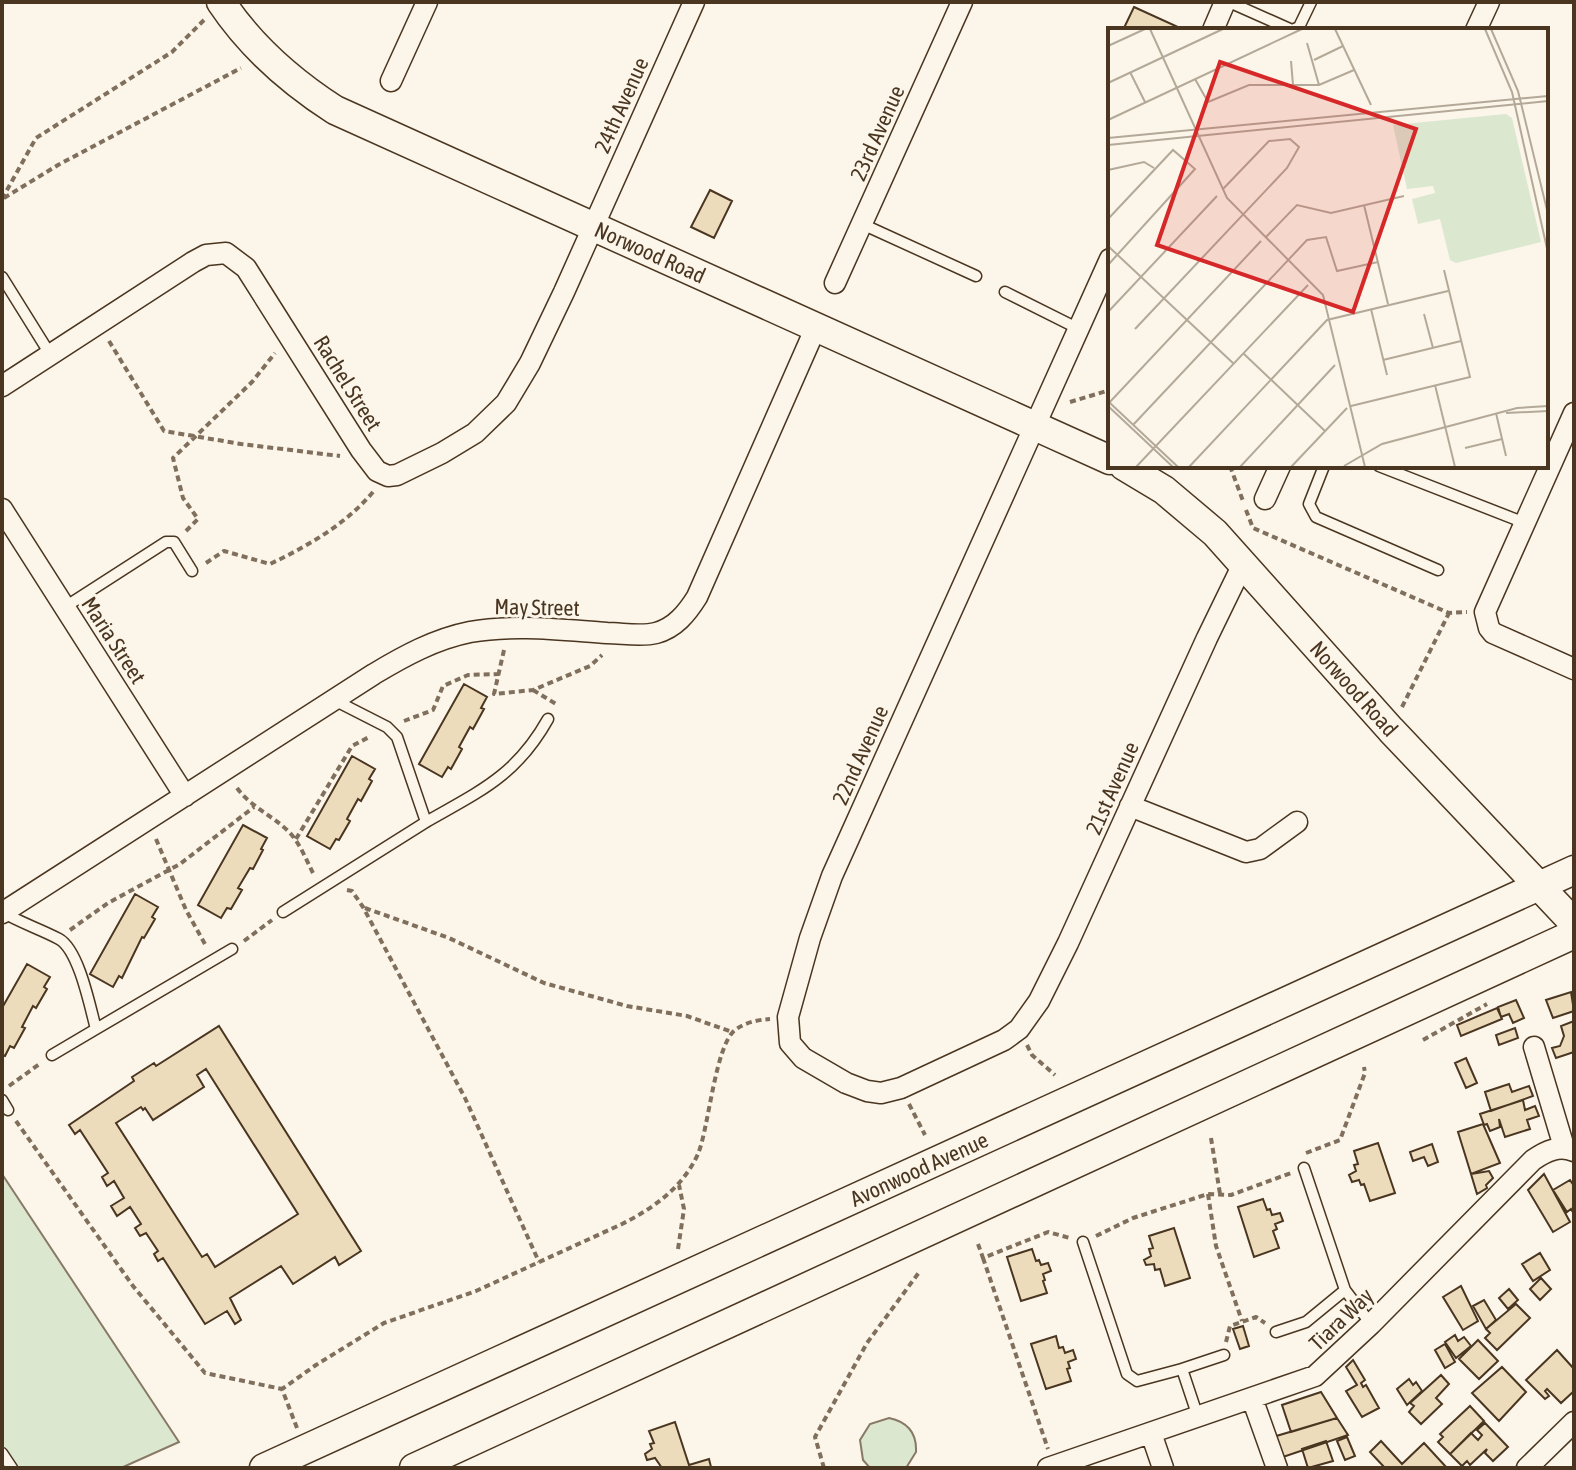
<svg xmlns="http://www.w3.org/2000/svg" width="1576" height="1470" font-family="'Asap Condensed',sans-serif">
<rect width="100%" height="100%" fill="#fbf6e9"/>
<!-- green -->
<path fill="#dce7d0" stroke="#887966" stroke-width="2" d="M2,1174L179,1442L121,1468H2Z
M889,1418C908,1422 917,1433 916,1452L906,1468H870L863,1460L860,1440L870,1424Z"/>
<!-- building -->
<path fill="#ecdcbc" stroke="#4a3520" stroke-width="2" fill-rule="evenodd" d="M1134,7L1178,27L1177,30H1123Z
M710,190L732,201L714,238L691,227Z
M464,684L487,697L481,708L484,709L473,729L470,727L459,747L462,749L451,769L448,767L442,777L419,764Z
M352,756L375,769L369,779L372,781L361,801L358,799L347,819L350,821L339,840L336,839L330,849L307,836Z
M243,825L267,838L261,849L263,850L253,869L250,868L238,888L242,890L231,909L227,908L221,918L198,905Z
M135,894L158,907L152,917L155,919L144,938L142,937L122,978L119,976L113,987L90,974Z
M27,964L50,977L44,987L47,989L36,1008L33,1006L22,1027L25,1028L14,1048L10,1046L5,1056L2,1055V1008Z
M1571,992L1574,1011L1553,1018L1546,1000Z
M1516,1000L1524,1018L1513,1023L1509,1014L1501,1017L1498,1007Z
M1497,1008L1502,1019L1461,1036L1457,1025Z
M1574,1021V1052L1556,1058L1552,1048L1560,1046L1564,1036L1561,1026Z
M219,1026L361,1251L339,1265L335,1257L293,1284L281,1266L230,1298L241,1320L235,1324L227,1311L205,1324L163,1258L158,1261L154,1254L158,1251L146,1233L140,1236L135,1228L141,1224L130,1207L117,1216L111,1206L124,1198L114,1181L107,1186L102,1177L108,1173L80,1130L75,1134L69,1125L134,1081L132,1077L154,1063L156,1066ZM206,1069L298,1214L215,1267L207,1254L202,1257L116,1123L141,1107L143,1110L145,1108L153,1120L204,1087L197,1075Z
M1515,1028L1518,1038L1499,1045L1496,1035Z
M1466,1058L1477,1083L1466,1088L1455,1063Z
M1509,1084L1512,1092L1529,1086L1533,1096L1491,1111L1485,1092Z
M1523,1100L1525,1110L1535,1106L1539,1116L1527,1120L1530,1129L1505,1137L1499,1119L1500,1127L1490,1131L1487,1124L1484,1125L1480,1114Z
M1483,1124L1500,1163L1471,1174L1458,1132Z
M1378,1143L1395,1193L1370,1201L1364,1184L1361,1185L1359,1180L1352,1182L1349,1175L1356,1171L1354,1165L1358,1164L1354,1151Z
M1432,1144L1438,1162L1428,1166L1424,1157L1413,1161L1410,1152Z
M1489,1171L1493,1178L1486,1185L1487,1188L1477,1194L1471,1174Z
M1544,1174L1570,1222L1553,1232L1528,1190Z
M1570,1180L1574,1186V1214L1571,1209L1567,1212L1553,1190Z
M1263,1199L1267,1210L1270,1209L1272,1215L1280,1213L1283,1221L1275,1224L1277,1229L1273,1231L1279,1248L1254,1257L1238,1207Z
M1174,1228L1190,1278L1165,1286L1160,1269L1155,1270L1154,1264L1146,1265L1144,1260L1151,1256L1149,1249L1153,1248L1149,1236Z
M1032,1249L1036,1261L1039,1260L1041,1265L1048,1263L1051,1271L1043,1274L1045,1280L1043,1281L1047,1293L1021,1301L1007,1257Z
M1540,1253L1550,1270L1533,1281L1522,1264Z
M1541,1278L1551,1289L1540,1300L1530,1289Z
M1461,1286L1478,1321L1463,1330L1443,1297Z
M1509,1289L1518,1300L1508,1309L1499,1298Z
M1484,1300L1496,1320L1486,1329L1473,1306Z
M1516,1304L1530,1318L1497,1350L1485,1338L1490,1333L1486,1329Z
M1243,1326L1249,1346L1240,1349L1233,1329Z
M1455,1335L1458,1341L1464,1337L1471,1346L1456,1358L1445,1342Z
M1056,1336L1059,1348L1063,1347L1065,1353L1073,1350L1076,1359L1068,1362L1070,1368L1067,1369L1071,1381L1046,1389L1031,1344Z
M1478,1340L1498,1361L1479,1379L1459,1359Z
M1445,1344L1455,1362L1445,1368L1435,1350Z
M1557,1350L1574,1369V1391L1561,1403L1547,1389L1545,1391L1549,1396L1545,1399L1526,1380Z
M1353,1360L1365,1380L1361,1383L1363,1387L1366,1385L1379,1408L1362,1417L1346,1391L1357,1385L1346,1367Z
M1502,1367L1526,1392L1499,1421L1472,1393Z
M1441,1375L1449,1384L1436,1398L1442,1404L1421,1424L1409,1412L1414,1406L1410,1403Z
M1409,1379L1413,1385L1416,1382L1422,1391L1407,1405L1397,1389Z
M1321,1392L1337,1418L1291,1432L1282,1405Z
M1470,1406L1484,1421L1450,1454L1438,1442L1443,1437L1440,1434Z
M1337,1418L1348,1435L1280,1458L1273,1437Z
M675,1422L689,1465L709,1459L711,1467L662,1468L655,1458L647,1460L645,1454L652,1449L650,1444L654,1443L649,1431Z
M1485,1423L1508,1447L1493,1461L1485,1453L1487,1449L1470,1465L1467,1461L1462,1466L1450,1454L1471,1433L1478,1440L1482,1435L1477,1430Z
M1347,1437L1355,1456L1345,1460L1337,1441Z
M1326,1441L1333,1461L1308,1468L1302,1449Z
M1381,1441L1402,1464L1424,1443L1447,1468H1385L1370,1452Z"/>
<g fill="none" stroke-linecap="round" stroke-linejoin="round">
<defs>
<path id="lane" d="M1229,2L1292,30
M1292,30L1299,27L1311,2
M862,224L976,276
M2,277L50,354
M1005,292L1079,329
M1324,466L1309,504L1316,517L1438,570
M1379,466L1525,523
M65,607L166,542H174L192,571
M426,822C480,791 516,776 548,719
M2,912C21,923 40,929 59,939C79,950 90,1007 96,1029L232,949
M283,912L426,822L397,737L387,727L336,701
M52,1055L96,1029
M2,1100L8,1110
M1304,1168L1345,1290L1371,1324
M1083,1242L1127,1374L1137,1381L1182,1369L1198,1417
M1276,1332L1306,1322L1345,1290
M1182,1369L1224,1355
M2,1453L12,1468"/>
<path id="street" d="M1213,30L1225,2
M1476,30L1489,2
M391,81L427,2
M1110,259L832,876L810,938L788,1017L790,1043L803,1058L846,1083L867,1091L881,1093L901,1088L1004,1040L1019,1029L1039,1001L1068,943L1207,638L1243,564
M835,283L962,2
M2,386L193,262L206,255L226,253L246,268L361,450L377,471L388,476L397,475L442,453L475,433L506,403L530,363L564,292L694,2
M1574,413L1485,612L1489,628L1493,633L1574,669
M1265,499L1280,466
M2,509L185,796
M1130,806L1246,852L1260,849L1297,822
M2,913L374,674C404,656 435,639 470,632C515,624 562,630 607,633C622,633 641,637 656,633C675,628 687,613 697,597L816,327
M1534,1047L1564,1147
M1252,1398L1277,1468
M1151,1433L1163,1468
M1048,1468L1315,1376L1371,1324L1533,1160C1546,1151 1559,1145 1574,1151
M1527,1468L1574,1422"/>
<g id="secondary">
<path id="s1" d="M221,2C251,47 290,81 335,110L1110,460"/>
<path id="s2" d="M1124,466L1164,490L1215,533L1391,730L1574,923"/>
<path id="s3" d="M264,1468L1574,870"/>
<path d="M414,1468L1574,934"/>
</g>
</defs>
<!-- lane casing -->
<use href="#lane" stroke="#4a3520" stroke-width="13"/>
<!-- street casing -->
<use href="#street" stroke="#4a3520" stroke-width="23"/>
<!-- secondary casing -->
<use href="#secondary" stroke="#4a3520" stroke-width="31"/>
<!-- path -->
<path stroke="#7f6f5c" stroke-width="4" stroke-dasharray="6 4" stroke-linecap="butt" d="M4,198L58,165L241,68
M2,199L36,138L172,52L205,19
M109,341L164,431L241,444L340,456
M1070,402L1110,390
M1230,466L1243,501
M1246,510L1253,528L1449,613L1467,612
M186,531L198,519L183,498L173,458L252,382L275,353
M206,563L224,551L270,564C308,546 346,524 373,492
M504,650L494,694L533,690L590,666L602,655
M533,690L556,704
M1402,707L1449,613
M404,721L433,710L443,686L468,675L499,674
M237,788C251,807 270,814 287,830C300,842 306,860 314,875
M156,839L186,910L206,946
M296,839L352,746L371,736
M347,890L352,891L363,907L465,1098L539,1262
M365,908L449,938L544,983L627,1006L687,1016L732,1032
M70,930L108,903L180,864L254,807
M244,941L272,920
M1423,1040L1487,1004
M1027,1045L1032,1055L1055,1075
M9,1086L41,1063
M909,1104L925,1135
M16,1121L133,1286L205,1373L282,1389
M1211,1138L1220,1194
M1306,1153L1340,1140L1365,1073L1364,1067
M1208,1194L1216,1246L1242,1321
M1096,1236L1133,1218L1208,1194L1231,1195L1291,1173
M978,1244L983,1258L1048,1232L1070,1238
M678,1249L684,1209L679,1185
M983,1258L1048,1449
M1226,1342L1230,1326L1256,1317L1265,1323
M297,1428L282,1389L316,1365L384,1323L476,1291L622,1224C654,1208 683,1187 698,1154C709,1127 715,1046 735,1030C746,1022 757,1020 770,1019
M824,1468L815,1437L867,1343L920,1271"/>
<!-- lane -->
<use href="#lane" stroke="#fbf6e9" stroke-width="10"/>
<!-- street -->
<use href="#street" stroke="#fbf6e9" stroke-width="20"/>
<!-- secondary -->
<use href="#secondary" stroke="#fbf6e9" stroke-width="28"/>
</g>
<g text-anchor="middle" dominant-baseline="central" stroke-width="6" stroke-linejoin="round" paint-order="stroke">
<!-- street labels -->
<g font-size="22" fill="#4a3520" stroke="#fbf6e9">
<text transform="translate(621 105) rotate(-66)">24th Avenue</text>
<text transform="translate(877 133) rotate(-66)">23rd Avenue</text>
<text stroke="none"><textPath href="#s1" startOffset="504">Norwood Road</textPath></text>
<text transform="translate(348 383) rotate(58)">Rachel Street</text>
<text transform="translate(537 607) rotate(1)">May Street</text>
<text transform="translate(114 640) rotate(57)">Maria Street</text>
<text stroke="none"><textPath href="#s2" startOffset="322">Norwood Road</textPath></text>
<text transform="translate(860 755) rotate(-66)">22nd Avenue</text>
<text transform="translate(1112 788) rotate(-66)">21st Avenue</text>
<text stroke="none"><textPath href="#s3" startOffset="720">Avonwood Avenue</textPath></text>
<text transform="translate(1341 1319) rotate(-44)">Tiara Way</text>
</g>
</g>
<!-- overview -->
<g transform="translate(1108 28)">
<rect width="440" height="440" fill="#fbf6e9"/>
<path d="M398,86L404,90L433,214L348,235L342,232L332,191L310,196L304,171L327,165L325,158L299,161L285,97Z" fill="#dce7d0"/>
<path fill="none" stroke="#b4a999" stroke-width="2" d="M42,1L119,170L215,267L257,439M227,1L263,77M377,1L404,64L440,225M383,1L410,63L440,186M199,15L211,57M0,18L37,1M206,32L235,18M183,33L185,57M22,44L37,74M87,51L100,74M0,55L115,1M100,74L141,57H211L246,42M0,92L194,1M0,110L440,68M0,117L440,73M0,142L36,134L46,140M256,177L280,276M0,191L65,122L87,141L0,237M158,209L189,177L223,185L296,168M0,218L126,336M263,281L279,347M0,284L109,168M316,286L325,320M27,301L179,140L191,119L182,111L161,113L115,161M136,326L217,403M275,332L353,313M327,357L347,439M2,375L70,439M0,376L153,213M0,378L65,439M243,378L362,349L336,242M388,385L398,428M398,385L440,383M25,397L199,212L218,209L229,243L270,234M357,420L394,411M236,438L274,416L409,380L440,378M28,439L200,257M81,439L219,292L340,263M132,439L227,337M183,439L239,380"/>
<path fill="#d62828" fill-opacity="0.15" stroke="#d62828" stroke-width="4" d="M112,34L308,101L245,284L49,217Z"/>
<rect width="440" height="440" fill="none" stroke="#4a3520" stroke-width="4"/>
</g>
<!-- border -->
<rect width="1576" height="1470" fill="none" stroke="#4a3520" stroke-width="8"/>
</svg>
